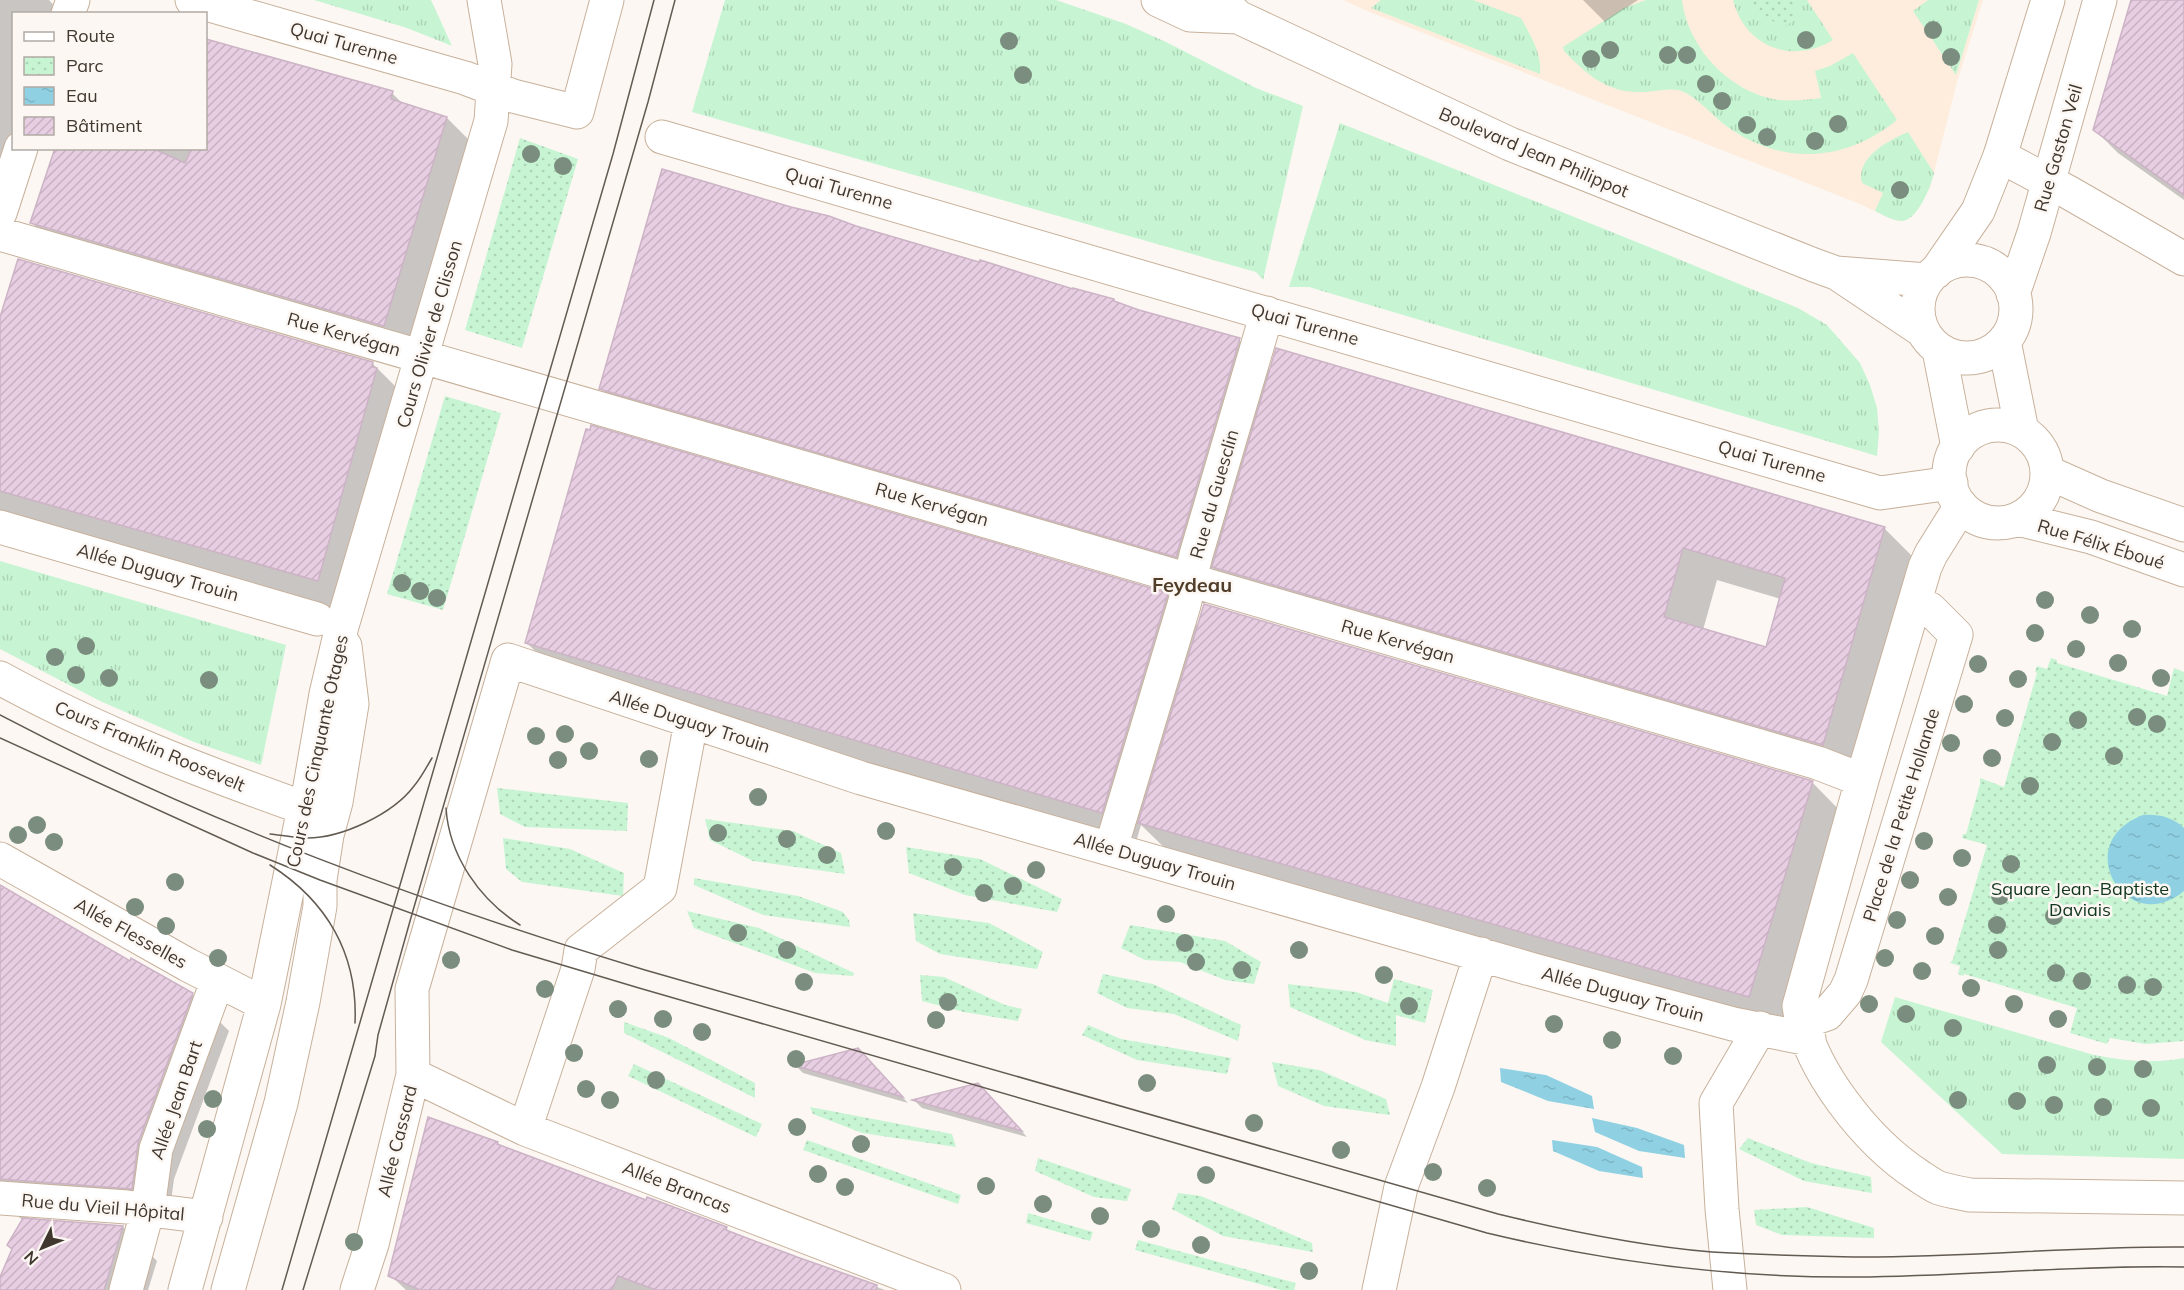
<svg xmlns="http://www.w3.org/2000/svg" width="2184" height="1290" font-family="Mulish,sans-serif">
<defs>
<pattern id="grass-tufts" width="24" height="20" patternUnits="userSpaceOnUse" patternTransform="scale(1.5)"><rect width="24" height="20" fill="#c7f5d3"/><path d="M3 7l-1-3M5 7V3M7 7l1-3M15 17l-1-3M17 17v-4M19 17l1-3" fill="none" stroke="#acd3b5"/></pattern>
<pattern id="park-dots" width="8" height="8" patternUnits="userSpaceOnUse" patternTransform="scale(1.5)"><rect width="8" height="8" fill="#c7f5d3"/><path d="M2 2h.1M6 6h.1" fill="none" stroke="#acd3b5" stroke-width="1.8" stroke-linecap="round"/></pattern>
<pattern id="water-ripples" width="26" height="14" patternUnits="userSpaceOnUse" patternTransform="scale(1.5)"><rect width="26" height="14" fill="#8fd1e3"/><path d="M2 4q2-2 4 0t4 0M15 11q2-2 4 0t4 0" fill="none" stroke="#7cb4c3"/></pattern>
<pattern id="building-hatch" width="6" height="6" patternUnits="userSpaceOnUse" patternTransform="scale(1.5)"><rect width="6" height="6" fill="#e8cee2"/><path d="M-1 1l2-2M0 6l6-6M5 7l2-2" fill="none" stroke="#c8b2c2"/></pattern>
</defs>
<rect width="100%" height="100%" fill="#fcf7f3"/>
<!-- built -->
<path fill="#feeddc" d="M1343,0H1983L1957,82L1930,188L1916,211L1904,221L1890,218L1855,202L1367,11Z"/>
<!-- grass -->
<path fill="url(#grass-tufts)" d="M314,0H431L452,46L407,28Z
M725,0H1056L1126,24L1166,42L1256,88L1303,106L1263,280L1256,272L1238,267L692,112Z
M1381,0H1473L1521,18C1531,37 1542,53 1540,74L1371,8Z
M1646,0H1682C1688,48 1730,93 1779,100C1793,101 1807,100 1821,98L1815,71L1830,66L1853,53L1897,120C1844,163 1780,166 1725,125C1713,116 1693,93 1678,90C1667,88 1653,92 1641,92C1607,93 1586,74 1564,51L1563,47L1624,8Z
M1733,0H1807L1833,40C1792,65 1745,47 1733,0Z
M1928,0H1979L1956,75L1913,11Z
M1340,123L1649,247L1798,308L1827,325L1860,363L1870,385L1877,408L1879,432L1877,456L1309,287H1289Z
M1908,132L1934,173C1931,186 1918,220 1902,221C1893,221 1883,215 1875,211L1883,193L1862,183C1855,158 1889,140 1908,132Z
M0,561L286,645L261,765L194,742L100,701L0,649Z
M1895,997L2094,1055C2125,1061 2153,1064 2184,1058V1159L2002,1154L1881,1042Z"/>
<!-- park -->
<path fill="url(#park-dots)" d="M1749,0H1793L1794,18L1788,25C1771,24 1758,13 1749,0Z
M520,138L578,159L522,348L465,330Z
M445,396L501,413L443,610L387,594Z
M2051,658L2057,660V663L2167,696L2174,668L2184,672V1041L2146,1044L2110,1038L2107,1044L2070,1033L2077,1008L1964,974L1963,976L1958,974L1960,966L1950,963L1953,959L1987,845L1962,838L1963,834H1966L1980,784V778L2004,787L2037,673L2035,672L2037,666L2047,669Z
M497,788L628,803L627,831L525,827L500,814Z
M705,819L793,831L841,853L845,874L753,861L710,840Z
M503,838L570,849L624,873L623,896L522,882L506,869Z
M906,847L980,859L1062,899L1057,912L965,895L909,873Z
M694,878L798,896L843,912L849,920L850,927L763,915L694,885Z
M687,911L759,928L854,973L853,976L815,973L694,928Z
M913,913L989,923L1043,952L1037,969L940,954L916,941Z
M1130,925L1225,941L1261,962L1254,984L1225,980L1180,962L1145,960L1121,948Z
M1103,974L1153,984L1241,1025L1238,1041L1174,1014L1127,1008L1097,993Z
M920,975L944,977L1005,1005L1022,1009L1018,1021L964,1012L922,1001Z
M1394,979L1433,990L1425,1023L1396,1015V1046L1365,1040L1290,1007L1288,984L1356,992L1388,1003Z
M624,1022L669,1038L755,1083V1098L624,1033Z
M1088,1025L1121,1039L1231,1058L1227,1074L1137,1060L1082,1035Z
M1272,1062L1319,1070L1386,1099L1390,1115L1324,1106L1278,1086Z
M634,1064L762,1124L756,1137L628,1076Z
M810,1107L952,1134L956,1147L862,1133L813,1114Z
M1748,1138L1811,1163L1871,1177L1872,1193L1804,1181L1739,1149Z
M807,1140L961,1195L958,1204L803,1150Z
M1038,1158L1131,1189L1127,1201L1094,1197L1035,1171Z
M1178,1193L1201,1196L1312,1243L1313,1252L1223,1236L1172,1209Z
M1807,1207L1874,1228V1238L1782,1235L1756,1225L1754,1210Z
M1028,1213L1093,1232L1090,1241L1026,1223Z
M1138,1240L1296,1283L1294,1290H1281L1135,1250Z"/>
<!-- water -->
<path fill="url(#water-ripples)" d="M2143,815C2159,814 2172,817 2184,828V891C2127,939 2068,843 2143,815Z
M1500,1068L1546,1075L1592,1096L1594,1109L1548,1101L1501,1082Z
M1592,1118L1637,1128L1684,1145L1685,1158L1639,1151L1595,1132Z
M1552,1140L1597,1147L1642,1167L1643,1178L1599,1171L1553,1151Z"/>
<!-- shadow -->
<path fill="#0003" fill-rule="evenodd" d="M0,0H49L62,14H14V148H35L0,251Z
M1583,0H1638L1605,22Z
M2132,0H2184V200L2118,153L2095,130Z
M206,41L238,54L392,93L404,105L447,118L482,153L419,360L67,258L32,223L56,148H206Z
M855,227L1239,340L1271,371L1884,528L1918,562L1856,778L638,425L601,388ZM1717,580L1781,599L1767,649L1703,630Z
M0,321L373,364L412,403L357,620L0,516Z
M1167,595L1198,626L1812,782L1845,816L1782,1029L1173,856L1141,825L1135,845L560,676L527,643Z
M0,887L131,963L192,994L229,1031L174,1179L168,1224L39,1215L29,1217L24,1221L0,1202Z
M858,1050L866,1059L908,1103L803,1073L796,1066Z
M978,1085L986,1093L1027,1137L922,1108L915,1101Z
M429,1119L498,1143L503,1148L647,1202L648,1199L727,1229L732,1234L796,1258L885,1290H406L390,1275Z
M28,1220L123,1227L157,1261L148,1290H105L61,1253Z"/>
<!-- building -->
<path fill="url(#building-hatch)" stroke="#ccb3c6" stroke-width="1.5" fill-rule="evenodd" d="M2131,0H2184V195L2093,130Z
M206,39L393,91L391,99L447,117L384,326L30,223L55,148H152L185,163L192,148H206Z
M662,169L791,207L829,216L856,226L979,262L980,260L1073,289V288L1114,299V301L1139,310L1240,338L1176,557L599,389Z
M18,259L373,362L372,367L377,368L318,581L0,491V317Z
M1276,348L1885,527L1823,745L1212,567ZM1683,548L1785,578L1766,647L1664,617Z
M591,425L1168,593L1102,813L525,643L586,429L590,430Z
M1204,604L1813,781L1749,997L1138,823Z
M0,885L130,961L131,958L193,993L138,1143L132,1189L0,1179Z
M858,1048L903,1097L793,1065Z
M978,1083L1022,1131L912,1100Z
M428,1117L498,1142L497,1144L646,1200L647,1197L727,1227L726,1230L797,1257L877,1285L876,1290H656L618,1276L612,1290H420L388,1276Z
M23,1218L123,1226L104,1290H0V1277L12,1249L7,1245Z"/>
<g fill="none" stroke-linecap="round" stroke-linejoin="round">
<defs>
<path id="street" d="M192,0L465,78L513,96L577,112L607,0
M68,14L73,0
M662,137L1880,493L1951,483
M2000,156L2068,192L2184,259
M0,213L21,148
M0,234L1818,763L1862,780
M1961,506L1931,554L1925,567L1862,780L1799,1006C1808,1069 1867,1142 1919,1176C1925,1180 1932,1185 1939,1188C1948,1191 1960,1193 1970,1195L2184,1198
M0,527L317,619
M0,678C96,731 200,771 304,808
M1111,848L1184,605L1196,555L1267,313
M0,859L188,965L264,1004
M1801,1023L1827,1014L1845,993L1851,980L1956,635L1930,609L1915,602
M413,1075L525,1129L944,1290
M525,1129L578,969L581,950L660,888L691,722
M0,1198L127,1207L206,1217
M126,1290L148,1209L156,1149L217,982
M185,1290L264,1004L304,808L308,798L326,694L342,626L491,121L495,64L484,0
M228,1290L281,1103L303,1002L320,906V880L327,835L336,802L352,704L345,646
M357,1290L372,1244L413,1075L412,989L508,660L861,778L1534,970L1733,1024L1809,1039
M1379,1290L1401,1187L1438,1087L1481,954
M1730,1290L1722,1209L1716,1103L1760,1028"/>
<path id="secondary" d="M1158,0L1190,15L1238,17
M1221,0L1238,17L1510,144L1814,265L1836,273L1927,280
M1918 309a49 49 0 1 1 98 0a49 49 0 1 1-98 0Z
M1936,272L1978,211L2000,156L2048,0
M1838,274L1923,331
M2013,294L2034,233L2100,0
M2004,341L2022,431
M1939,350L1958,447
M1949 474a49 49 0 1 1 98 0a49 49 0 1 1-98 0Z
M2047,472L2101,496L2184,525
M2018,519L2091,537L2184,570"/>
</defs>
<!-- street casing -->
<use href="#street" stroke="#c7b19b" stroke-width="35"/>
<!-- secondary casing -->
<use href="#secondary" stroke="#c7b19b" stroke-width="35"/>
<!-- street -->
<use href="#street" stroke="#fff" stroke-width="33"/>
<!-- secondary -->
<use href="#secondary" stroke="#fff" stroke-width="33"/>
<!-- tram -->
<path stroke="#635b52" stroke-width="1.5" d="M0,715C205,823 424,903 645,970L1498,1214C1568,1231 1640,1246 1712,1252C1759,1255 1806,1256 1853,1257C1963,1258 2074,1246 2184,1247
M0,738L253,853L320,880L512,950L639,988L1487,1233C1608,1262 1733,1278 1857,1277C1966,1276 2075,1265 2184,1267
M446,808C449,856 480,900 520,925
M270,834C282,835 295,838 307,838C342,838 393,814 414,786C421,778 426,768 432,758
M270,865C327,901 358,954 355,1023
M282,1290L613,154L654,0
M303,1290L375,1056L378,1035L412,914L648,102L675,0"/>
</g>
<!-- trees -->
<g fill="#7a8d7e">
<circle cx="1933" cy="30" r="9"/>
<circle cx="1806" cy="40" r="9"/>
<circle cx="1009" cy="41" r="9"/>
<circle cx="1610" cy="50" r="9"/>
<circle cx="1668" cy="55" r="9"/>
<circle cx="1687" cy="55" r="9"/>
<circle cx="1951" cy="57" r="9"/>
<circle cx="1591" cy="59" r="9"/>
<circle cx="1023" cy="75" r="9"/>
<circle cx="1706" cy="84" r="9"/>
<circle cx="1722" cy="101" r="9"/>
<circle cx="1838" cy="124" r="9"/>
<circle cx="1747" cy="125" r="9"/>
<circle cx="1767" cy="137" r="9"/>
<circle cx="1815" cy="141" r="9"/>
<circle cx="531" cy="154" r="9"/>
<circle cx="563" cy="166" r="9"/>
<circle cx="1900" cy="190" r="9"/>
<circle cx="402" cy="583" r="9"/>
<circle cx="420" cy="591" r="9"/>
<circle cx="437" cy="598" r="9"/>
<circle cx="2045" cy="600" r="9"/>
<circle cx="2090" cy="615" r="9"/>
<circle cx="2132" cy="629" r="9"/>
<circle cx="2035" cy="633" r="9"/>
<circle cx="86" cy="646" r="9"/>
<circle cx="2076" cy="649" r="9"/>
<circle cx="55" cy="657" r="9"/>
<circle cx="2118" cy="663" r="9"/>
<circle cx="1978" cy="664" r="9"/>
<circle cx="76" cy="675" r="9"/>
<circle cx="109" cy="678" r="9"/>
<circle cx="2161" cy="678" r="9"/>
<circle cx="2018" cy="679" r="9"/>
<circle cx="209" cy="680" r="9"/>
<circle cx="1964" cy="704" r="9"/>
<circle cx="2137" cy="717" r="9"/>
<circle cx="2005" cy="718" r="9"/>
<circle cx="2078" cy="720" r="9"/>
<circle cx="2157" cy="724" r="9"/>
<circle cx="565" cy="734" r="9"/>
<circle cx="536" cy="736" r="9"/>
<circle cx="2052" cy="742" r="9"/>
<circle cx="1951" cy="743" r="9"/>
<circle cx="589" cy="751" r="9"/>
<circle cx="2114" cy="756" r="9"/>
<circle cx="1992" cy="758" r="9"/>
<circle cx="649" cy="759" r="9"/>
<circle cx="558" cy="760" r="9"/>
<circle cx="2030" cy="786" r="9"/>
<circle cx="758" cy="797" r="9"/>
<circle cx="37" cy="825" r="9"/>
<circle cx="886" cy="831" r="9"/>
<circle cx="718" cy="833" r="9"/>
<circle cx="18" cy="835" r="9"/>
<circle cx="787" cy="839" r="9"/>
<circle cx="1924" cy="841" r="9"/>
<circle cx="54" cy="842" r="9"/>
<circle cx="827" cy="855" r="9"/>
<circle cx="1962" cy="858" r="9"/>
<circle cx="2011" cy="864" r="9"/>
<circle cx="953" cy="867" r="9"/>
<circle cx="1036" cy="870" r="9"/>
<circle cx="1910" cy="880" r="9"/>
<circle cx="175" cy="882" r="9"/>
<circle cx="1013" cy="886" r="9"/>
<circle cx="984" cy="893" r="9"/>
<circle cx="2000" cy="896" r="9"/>
<circle cx="1948" cy="897" r="9"/>
<circle cx="135" cy="907" r="9"/>
<circle cx="1166" cy="914" r="9"/>
<circle cx="2054" cy="916" r="9"/>
<circle cx="1897" cy="920" r="9"/>
<circle cx="1997" cy="925" r="9"/>
<circle cx="166" cy="926" r="9"/>
<circle cx="738" cy="933" r="9"/>
<circle cx="1935" cy="936" r="9"/>
<circle cx="1185" cy="943" r="9"/>
<circle cx="787" cy="950" r="9"/>
<circle cx="1299" cy="950" r="9"/>
<circle cx="1998" cy="950" r="9"/>
<circle cx="218" cy="958" r="9"/>
<circle cx="1885" cy="958" r="9"/>
<circle cx="451" cy="960" r="9"/>
<circle cx="1196" cy="962" r="9"/>
<circle cx="1242" cy="970" r="9"/>
<circle cx="1922" cy="971" r="9"/>
<circle cx="2056" cy="973" r="9"/>
<circle cx="1384" cy="975" r="9"/>
<circle cx="2082" cy="981" r="9"/>
<circle cx="804" cy="982" r="9"/>
<circle cx="2127" cy="985" r="9"/>
<circle cx="2153" cy="987" r="9"/>
<circle cx="1971" cy="988" r="9"/>
<circle cx="545" cy="989" r="9"/>
<circle cx="948" cy="1002" r="9"/>
<circle cx="1869" cy="1004" r="9"/>
<circle cx="2014" cy="1004" r="9"/>
<circle cx="1409" cy="1006" r="9"/>
<circle cx="618" cy="1009" r="9"/>
<circle cx="1906" cy="1014" r="9"/>
<circle cx="663" cy="1019" r="9"/>
<circle cx="2058" cy="1019" r="9"/>
<circle cx="936" cy="1020" r="9"/>
<circle cx="1554" cy="1024" r="9"/>
<circle cx="1953" cy="1028" r="9"/>
<circle cx="702" cy="1032" r="9"/>
<circle cx="1612" cy="1040" r="9"/>
<circle cx="574" cy="1053" r="9"/>
<circle cx="1673" cy="1056" r="9"/>
<circle cx="796" cy="1059" r="9"/>
<circle cx="2047" cy="1065" r="9"/>
<circle cx="2097" cy="1067" r="9"/>
<circle cx="2143" cy="1069" r="9"/>
<circle cx="656" cy="1080" r="9"/>
<circle cx="1147" cy="1083" r="9"/>
<circle cx="586" cy="1089" r="9"/>
<circle cx="213" cy="1099" r="9"/>
<circle cx="610" cy="1100" r="9"/>
<circle cx="1958" cy="1100" r="9"/>
<circle cx="2017" cy="1101" r="9"/>
<circle cx="2054" cy="1105" r="9"/>
<circle cx="2103" cy="1107" r="9"/>
<circle cx="2151" cy="1108" r="9"/>
<circle cx="1254" cy="1123" r="9"/>
<circle cx="797" cy="1127" r="9"/>
<circle cx="207" cy="1129" r="9"/>
<circle cx="861" cy="1144" r="9"/>
<circle cx="1341" cy="1150" r="9"/>
<circle cx="1433" cy="1172" r="9"/>
<circle cx="818" cy="1174" r="9"/>
<circle cx="1206" cy="1175" r="9"/>
<circle cx="986" cy="1186" r="9"/>
<circle cx="845" cy="1187" r="9"/>
<circle cx="1487" cy="1188" r="9"/>
<circle cx="1043" cy="1204" r="9"/>
<circle cx="1100" cy="1216" r="9"/>
<circle cx="1151" cy="1229" r="9"/>
<circle cx="354" cy="1242" r="9"/>
<circle cx="1201" cy="1245" r="9"/>
<circle cx="1309" cy="1271" r="9"/>
</g>
<g text-anchor="middle" dominant-baseline="central" stroke-width="5" stroke-linejoin="round" paint-order="stroke">
<!-- street labels -->
<g font-size="18" fill="#40372e" stroke="#fcf7f3">
<text transform="translate(344 43) rotate(16)">Quai Turenne</text>
<text transform="translate(2058 148) rotate(-74)">Rue Gaston Veil</text>
<text transform="translate(1534 152) rotate(23)">Boulevard Jean Philippot</text>
<text transform="translate(839 188) rotate(16)">Quai Turenne</text>
<text transform="translate(1305 324) rotate(16)">Quai Turenne</text>
<text transform="translate(344 334) rotate(16)">Rue Kervégan</text>
<text transform="translate(429 334) rotate(-74)">Cours Olivier de Clisson</text>
<text transform="translate(1772 461) rotate(16)">Quai Turenne</text>
<text transform="translate(1214 494) rotate(-74)">Rue du Guesclin</text>
<text transform="translate(932 504) rotate(16)">Rue Kervégan</text>
<text transform="translate(2101 544) rotate(17)">Rue Félix Éboué</text>
<text transform="translate(158 572) rotate(16)">Allée Duguay Trouin</text>
<text transform="translate(1398 641) rotate(16)">Rue Kervégan</text>
<text transform="translate(690 721) rotate(18)">Allée Duguay Trouin</text>
<text transform="translate(150 746) rotate(23)">Cours Franklin Roosevelt</text>
<text transform="translate(317 751) rotate(-78)">Cours des Cinquante Otages</text>
<text transform="translate(1901 815) rotate(-73)">Place de la Petite Hollande</text>
<text transform="translate(1155 861) rotate(16)">Allée Duguay Trouin</text>
<text transform="translate(131 933) rotate(29)">Allée Flesselles</text>
<text transform="translate(1623 994) rotate(15)">Allée Duguay Trouin</text>
<text transform="translate(176 1100) rotate(-71)">Allée Jean Bart</text>
<text transform="translate(397 1141) rotate(-76)">Allée Cassard</text>
<text transform="translate(677 1187) rotate(21)">Allée Brancas</text>
<text transform="translate(103 1207) rotate(5)">Rue du Vieil Hôpital</text>
</g>
<!-- park labels -->
<g font-size="18" fill="#10361e" stroke="#fcf7f3">
<text x="2080" y="888">Square Jean-Baptiste<tspan x="2080" dy="21">Daviais</tspan></text>
</g>
<!-- neighbourhood labels -->
<g font-size="20" font-weight="bold" fill="#503e2a" stroke="#fcf7f3">
<text x="1192" y="584">Feydeau</text>
</g>
</g>
<!-- legend -->
<rect x="12" y="12" width="195" height="138" fill="#fcf7f3" stroke="#b1aaa4" stroke-width="1.5"/>
<rect x="24" y="32" width="30" height="9" fill="#ffffff" stroke="#b1aaa4" stroke-width="1.5"/>
<text x="66" y="42" font-size="18" fill="#40372e">Route</text>
<rect x="24" y="57" width="30" height="18" fill="url(#park-dots)" stroke="#b1aaa4" stroke-width="1.5"/>
<text x="66" y="72" font-size="18" fill="#40372e">Parc</text>
<rect x="24" y="87" width="30" height="18" fill="url(#water-ripples)" stroke="#b1aaa4" stroke-width="1.5"/>
<text x="66" y="102" font-size="18" fill="#40372e">Eau</text>
<rect x="24" y="117" width="30" height="18" fill="url(#building-hatch)" stroke="#b1aaa4" stroke-width="1.5"/>
<text x="66" y="132" font-size="18" fill="#40372e">Bâtiment</text>
<!-- north arrow -->
<g transform="translate(42 1248) rotate(227)" stroke="#fcf7f3" stroke-width="4.5" paint-order="stroke">
<path d="M0-4.5L10 22L0 15L-10 22Z" fill="#40372e"/>
<text y="-9" font-size="16" font-weight="bold" text-anchor="middle" fill="#40372e">N</text>
</g>
</svg>
